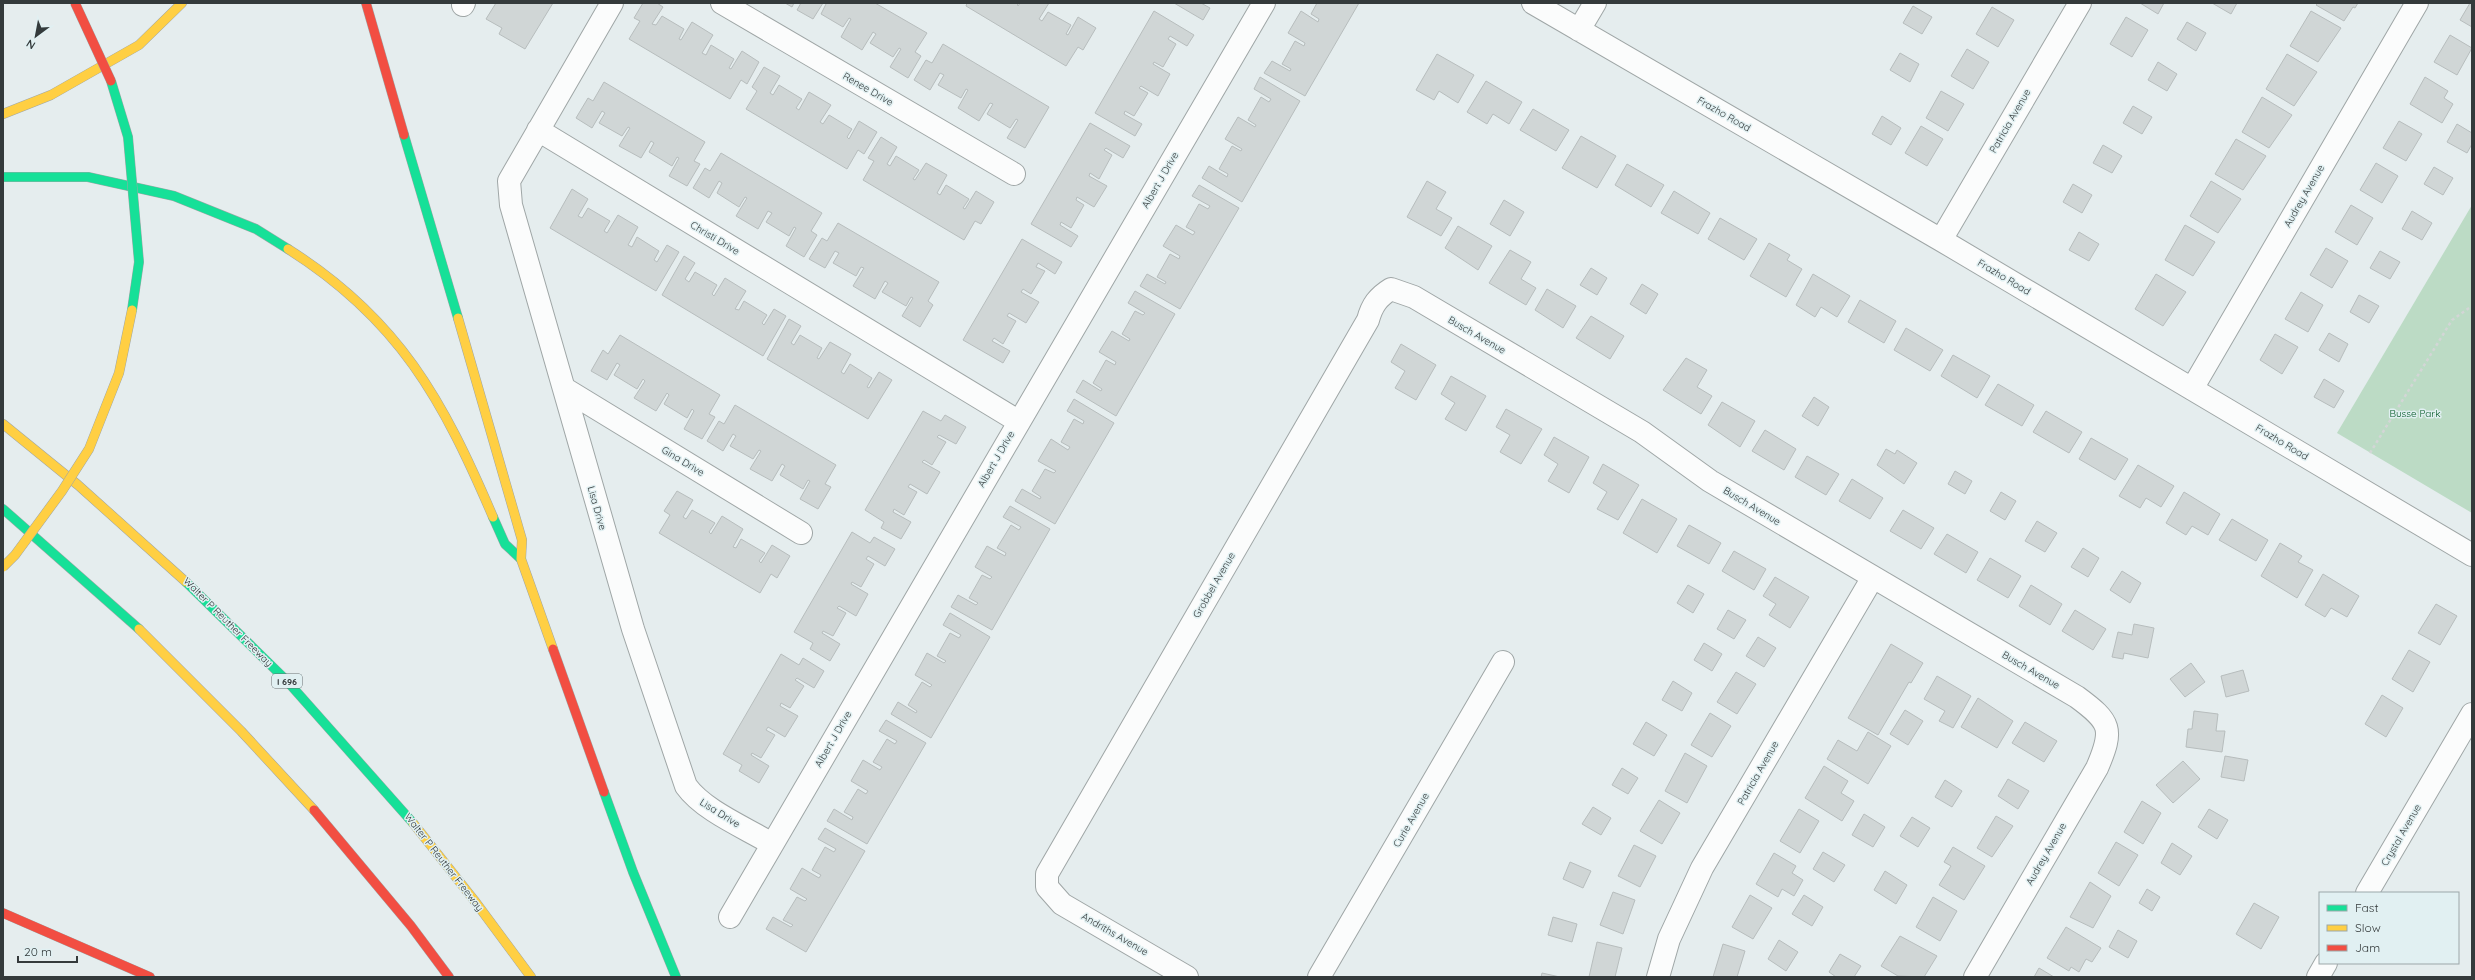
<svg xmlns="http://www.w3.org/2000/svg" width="2475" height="980" font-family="Quicksand,sans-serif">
<rect width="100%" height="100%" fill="#e5edee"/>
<!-- green -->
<path fill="#bcdbc5" d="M2472,205V513L2337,433Z"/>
<!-- building -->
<path fill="#d0d6d6" stroke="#b7bdbd" d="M496,3H553L525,49L499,34L502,28L486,19Z
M643,3H657L663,7L652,24L656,25L662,16L684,29L679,39L681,40L692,22L713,35L702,53L706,55L711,45L734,59L729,68L731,69L742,51L759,62L747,84L741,80L730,99L629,39L640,21L634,18Z
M785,3H794L792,7Z
M801,3H823L813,19L797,10Z
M825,3H875L927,33L915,52L921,56L908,78L890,67L901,49L899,48L893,57L870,43L876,34L873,32L862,50L841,37L851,19L849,18L843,27L821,14L826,4Z
M967,3H1017L1018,6L1020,3H1049L1039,19L1042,21L1048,12L1071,25L1066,34L1068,35L1078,17L1096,28L1083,50L1078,47L1066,66L966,6Z
M1174,3H1201L1210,8L1203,20Z
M1317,3H1359L1305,96L1264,73L1272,61L1290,71L1291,69L1282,64L1295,41L1304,46L1305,43L1288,33L1301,11L1318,22L1319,19L1311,14Z
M2140,3H2164L2158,14Z
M2212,3H2237L2231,14Z
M2318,3H2358L2355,8L2353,7L2344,21L2316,5Z
M2470,3H2472V27L2460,20Z
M1913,6L1932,17L1922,34L1903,23Z
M1992,7L2014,20L1998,47L1976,34Z
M1154,11L1194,35L1187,46L1170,36L1168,39L1176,44L1163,67L1154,62L1153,64L1170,74L1158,96L1141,86L1139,88L1148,93L1134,116L1125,111L1124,114L1142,124L1135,136L1095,113Z
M2311,11L2341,28L2318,62L2290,46Z
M2126,17L2148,30L2132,57L2110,44Z
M2187,22L2206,33L2196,51L2177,39Z
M2450,35L2472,48L2457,75L2434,62Z
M943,44L1049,107L1025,148L1007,138L1018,120L1016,119L1010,128L987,114L993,104L990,103L979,121L958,108L968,90L966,89L961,98L938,85L944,75L940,73L930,90L914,80L926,60L932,63Z
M1967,49L1989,62L1973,89L1951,76Z
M1900,53L1919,64L1910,82L1890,70Z
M1437,54L1474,75L1458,103L1439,91L1434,100L1416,90Z
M2287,54L2317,72L2294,106L2266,89Z
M2158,62L2177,74L2167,91L2148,80Z
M764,67L780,76L770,93L773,95L779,85L802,99L796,108L799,110L809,92L831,105L820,122L823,124L829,115L852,129L847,137L849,139L859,121L877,132L864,154L858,150L847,169L746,109L757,91L752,87Z
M1260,77L1300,101L1242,202L1202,178L1209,166L1227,177L1228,174L1219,169L1232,146L1241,151L1242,149L1225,139L1238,117L1255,127L1256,125L1248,120L1261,97L1269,102L1271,99L1254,89Z
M2425,77L2448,91L2444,98L2453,104L2442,123L2410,104Z
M1486,81L1522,102L1509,124L1493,114L1487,124L1467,112Z
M604,82L705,142L694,161L700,164L687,186L669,176L679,158L677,157L672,166L649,152L654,143L651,141L641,158L619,146L630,128L628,127L622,136L599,123L605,113L602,111L592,128L576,118L588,98L593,101Z
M1941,91L1964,104L1948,131L1926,118Z
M2262,97L2292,115L2269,148L2242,132Z
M2133,106L2152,117L2142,134L2123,123Z
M1533,109L1569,130L1556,151L1520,130Z
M1882,116L1901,128L1891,145L1872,134Z
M2399,121L2422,134L2406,161L2383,148Z
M1090,123L1130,146L1123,158L1106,148L1104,150L1112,155L1099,179L1090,173L1089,176L1107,186L1094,207L1077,197L1076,200L1084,205L1071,228L1061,222L1060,225L1078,236L1071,247L1031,224Z
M2457,124L2472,133V144L2467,153L2447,142Z
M1921,126L1943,139L1927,166L1905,153Z
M1581,136L1616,156L1597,188L1562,168Z
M881,137L897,147L887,164L890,166L896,156L919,170L913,179L915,180L926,163L947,175L937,193L940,195L946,185L969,199L963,208L965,209L976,191L994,202L981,224L975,221L964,240L863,180L874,161L868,158Z
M2236,139L2266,156L2243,190L2215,174Z
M2103,145L2122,156L2112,173L2093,163Z
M721,153L822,213L811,231L817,235L804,257L786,246L796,228L794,227L789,236L766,222L772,213L768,211L758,229L736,216L747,198L745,197L739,207L717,193L722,183L719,181L709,198L693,188L705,168L710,171Z
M2376,163L2398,176L2382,203L2360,190Z
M1627,164L1664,185L1651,207L1615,185Z
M2434,167L2453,178L2443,195L2424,184Z
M1427,181L1446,192L1436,209L1452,218L1441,236L1407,217Z
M2211,181L2241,199L2218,233L2190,216Z
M2073,184L2092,195L2082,213L2063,202Z
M1199,185L1239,208L1180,309L1140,286L1147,274L1165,284L1166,282L1157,277L1170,254L1179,259L1180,256L1163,246L1176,225L1193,235L1195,232L1186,227L1199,204L1208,209L1210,206L1192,196Z
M572,189L588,199L578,216L582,218L588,208L610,221L604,231L607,233L618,215L638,227L628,245L632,247L637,237L659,251L654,260L657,262L667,245L679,252L656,291L550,228Z
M1674,191L1710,213L1698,234L1661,213Z
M1504,200L1524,212L1510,236L1490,224Z
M2351,205L2373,218L2357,245L2335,232Z
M2412,211L2432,223L2422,240L2402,229Z
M1720,218L1757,239L1744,260L1708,239Z
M838,223L939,282L928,301L933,305L920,327L902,316L913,298L911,297L906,306L882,292L888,283L885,281L875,299L853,286L864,268L861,267L856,276L833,263L839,253L835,251L825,268L809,259L822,238L827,241Z
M2185,225L2215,242L2193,276L2165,260Z
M1458,226L1492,246L1478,270L1445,248Z
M2079,232L2099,244L2089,261L2069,250Z
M1022,239L1062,262L1055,274L1038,263L1036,267L1045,271L1031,294L1023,289L1021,292L1039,302L1026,323L1009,313L1007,316L1016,321L1003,344L994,338L992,341L1010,351L1003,363L963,340Z
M1769,243L1790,255L1787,260L1802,269L1786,297L1750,276Z
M2326,248L2348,261L2332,288L2310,275Z
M1510,250L1531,262L1521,279L1536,288L1526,305L1489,283Z
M2380,251L2400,262L2390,279L2370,268Z
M684,256L695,263L685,279L689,282L695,272L717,285L712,294L714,296L725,278L746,291L735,309L739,310L744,301L767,315L762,323L764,325L774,309L786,316L763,356L662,295Z
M1591,268L1607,278L1597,295L1580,285Z
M1813,274L1850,296L1837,317L1821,307L1815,317L1796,305Z
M2156,274L2186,292L2163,326L2135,309Z
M1642,284L1658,294L1646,314L1630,304Z
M1547,289L1576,306L1563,328L1535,310Z
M1135,291L1175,314L1116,416L1076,392L1083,380L1101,391L1102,389L1093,383L1106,360L1115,365L1116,362L1099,352L1112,331L1129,341L1130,339L1122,334L1135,311L1143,315L1145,313L1128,303Z
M2301,292L2323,305L2308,332L2285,319Z
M2359,295L2379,306L2369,323L2350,312Z
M1860,300L1896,321L1884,343L1848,322Z
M1591,316L1624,336L1610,359L1576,338Z
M789,319L801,326L791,343L794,345L800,335L822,348L817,358L819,359L830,342L851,354L841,372L844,374L850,364L872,378L867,387L869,388L879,372L892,380L868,419L767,359Z
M1906,328L1943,350L1930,371L1894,350Z
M2329,333L2348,344L2339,362L2319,350Z
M2275,334L2298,347L2282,374L2260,360Z
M620,335L720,395L709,414L715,417L702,439L684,429L694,411L692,409L687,418L664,404L669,395L667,393L656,411L634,398L645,381L643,379L637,389L614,375L620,365L617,363L607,380L591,371L603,350L608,354Z
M1401,344L1436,365L1416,400L1395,388L1405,371L1391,362Z
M1953,355L1990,376L1977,398L1941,376Z
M1686,358L1707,370L1697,387L1712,396L1701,414L1663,390Z
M1451,376L1486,396L1466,431L1445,419L1455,403L1441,394Z
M2324,379L2344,391L2334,408L2314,397Z
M1998,384L2034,405L2022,426L1985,405Z
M1814,397L1829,407L1818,426L1802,416Z
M1074,399L1114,423L1055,524L1015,501L1022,489L1040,499L1041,497L1032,491L1045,469L1054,473L1056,471L1038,461L1051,439L1068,450L1070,447L1061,442L1074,419L1083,424L1084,421L1067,411Z
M1722,402L1755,421L1740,447L1708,425Z
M735,405L836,465L825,484L831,487L818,509L800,499L810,481L808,480L803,489L780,475L785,466L782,464L772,481L750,469L761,451L759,450L753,459L730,446L736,436L733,434L723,451L707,441L719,421L724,424Z
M1506,409L1542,429L1521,464L1500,452L1510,435L1496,427Z
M923,411L941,421L945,415L966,427L956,444L939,435L937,437L946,442L932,465L924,460L922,462L940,472L927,494L910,484L908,487L917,492L904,515L894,509L893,512L911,522L901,539L881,528L884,522L865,510Z
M2046,411L2082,432L2069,453L2033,432Z
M1765,430L1796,449L1784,470L1752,451Z
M1554,437L1589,457L1569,493L1548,481L1558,464L1544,455Z
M2091,438L2128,459L2115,480L2079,459Z
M1886,449L1895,454L1897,450L1917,463L1904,484L1877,465Z
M1807,456L1839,474L1826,495L1795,477Z
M1603,464L1639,485L1618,520L1597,509L1607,492L1593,483Z
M2138,465L2174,486L2161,507L2146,498L2140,508L2119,496Z
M1955,471L1972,481L1965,494L1948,484Z
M1852,479L1883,498L1870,519L1839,501Z
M677,491L693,500L683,517L686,519L692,510L715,523L709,532L711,534L722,516L743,529L733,547L736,548L741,539L765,553L759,561L761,563L772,545L790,556L777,578L771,574L760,593L659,533L670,515L664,511Z
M2001,492L2016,501L2005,520L1990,511Z
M2184,492L2220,514L2208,535L2192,526L2186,535L2166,523Z
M1642,499L1677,519L1657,553L1623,533Z
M1010,506L1050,529L992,630L951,607L958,595L976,605L978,603L969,598L982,575L990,579L992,577L975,567L987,546L1005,556L1006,553L997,548L1011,525L1019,530L1021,527L1003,517Z
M1903,510L1934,528L1921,549L1890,531Z
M2232,519L2268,540L2256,561L2219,540Z
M2037,521L2057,533L2045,552L2025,541Z
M1689,525L1721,543L1709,564L1677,546Z
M852,532L870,543L874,537L895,549L885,566L868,556L866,559L874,564L861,587L852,582L851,584L868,594L856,616L839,606L837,608L846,613L833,636L823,631L822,633L840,644L830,661L810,649L813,643L794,632Z
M1947,534L1978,552L1966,573L1934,554Z
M2280,543L2302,556L2298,562L2313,570L2297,598L2261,576Z
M2083,548L2099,558L2088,577L2071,567Z
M1734,551L1766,569L1754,590L1722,571Z
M1990,558L2021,576L2008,598L1977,580Z
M2122,571L2141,583L2130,603L2110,590Z
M2323,574L2359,596L2347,617L2331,608L2325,617L2305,605Z
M1775,577L1809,597L1790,628L1769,615L1776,604L1763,596Z
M1688,585L1704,594L1693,613L1677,603Z
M2031,585L2062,604L2050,625L2019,606Z
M2436,604L2457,616L2440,645L2418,633Z
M1728,610L1746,620L1734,639L1717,629Z
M2075,610L2106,629L2093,650L2062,631Z
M950,613L990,637L931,738L891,714L898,702L916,713L917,711L908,705L922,682L930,687L932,685L915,675L927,653L944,663L946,661L937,656L950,633L959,638L961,635L943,625Z
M2134,624L2154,628L2148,658L2124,653L2123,659L2112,657L2118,632L2132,635Z
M1758,637L1776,648L1764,667L1746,656Z
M1704,643L1722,654L1712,671L1694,660Z
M1891,644L1923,663L1911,683L1909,682L1878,735L1848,718Z
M2409,650L2430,662L2413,692L2392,679Z
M781,654L799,665L803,658L824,671L814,688L797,678L795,680L804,686L790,708L781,703L780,706L798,716L785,737L768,727L766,730L775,735L761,758L752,753L751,755L769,766L759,783L739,771L742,765L723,754Z
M2191,663L2205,682L2185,697L2170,679Z
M2243,670L2249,691L2226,697L2221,676Z
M1736,672L1756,684L1737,714L1717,702Z
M1937,676L1971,696L1953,728L1939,721L1945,711L1924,699Z
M1673,681L1692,693L1682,711L1662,700Z
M2382,695L2403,708L2386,737L2365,724Z
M1978,698L2013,721L1997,748L1961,727Z
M1905,710L1923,721L1908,745L1890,734Z
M2194,711L2218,714L2216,731H2225L2222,752L2186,747L2188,729H2192Z
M1710,713L1731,726L1712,757L1691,745Z
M886,720L926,743L867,844L827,821L834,809L852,820L853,817L844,812L858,789L866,794L868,791L851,781L863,760L880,770L882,767L873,762L887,739L895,744L897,741L879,731Z
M1646,722L1667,735L1654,756L1633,744Z
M2025,722L2057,741L2044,762L2012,743Z
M1868,732L1891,746L1868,784L1827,759L1838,740L1857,751Z
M1685,753L1707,766L1687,803L1665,791Z
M2225,756L2248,760L2244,781L2221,777Z
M2183,761L2200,779L2173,803L2156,785Z
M1824,766L1848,781L1841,793L1854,801L1842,821L1805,798Z
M1622,768L1638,778L1628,794L1612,785Z
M2008,779L2029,791L2018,809L1998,796Z
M1945,780L1962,791L1952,807L1935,797Z
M1659,800L1680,813L1662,844L1640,831Z
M2142,801L2161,813L2143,844L2124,832Z
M1593,807L1611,818L1601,835L1582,824Z
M1799,809L1819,821L1800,853L1780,841Z
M2209,809L2228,820L2217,839L2198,827Z
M1864,814L1885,827L1873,847L1852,835Z
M1996,816L2013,826L1992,857L1977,848Z
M1912,817L1930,828L1918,847L1900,836Z
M825,828L865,851L806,952L766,929L773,917L791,927L793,925L783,920L797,897L805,901L807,899L790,889L802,868L819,878L821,875L812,870L825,847L834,852L836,849L818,839Z
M2116,842L2138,855L2119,886L2098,873Z
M2172,843L2192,856L2180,875L2161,863Z
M1634,845L1656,856L1640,887L1618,876Z
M1953,847L1985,866L1964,900L1939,885L1951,866L1944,862Z
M1823,852L1845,865L1834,882L1813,869Z
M1774,853L1796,866L1792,873L1803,880L1794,896L1782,889L1778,897L1756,884Z
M1570,862L1591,871L1583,888L1563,879Z
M1885,871L1907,885L1896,904L1874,890Z
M2090,882L2111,896L2093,928L2070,917Z
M2147,889L2160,897L2152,911L2139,903Z
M1613,892L1635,900L1623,934L1600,925Z
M1750,895L1772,908L1753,939L1732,927Z
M1804,895L1823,907L1812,926L1792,914Z
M1933,897L1957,911L1940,941L1916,927Z
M2254,903L2279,917L2261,949L2236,934Z
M1553,917L1577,924L1572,942L1548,935Z
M2066,927L2101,948L2092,962L2086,959L2079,972L2071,967L2069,971L2047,958Z
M2118,930L2137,941L2128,958L2109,947Z
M1900,936L1937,956L1924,977L1898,976L1881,966Z
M1779,940L1798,952L1786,971L1768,959Z
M1597,942L1622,948L1615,977H1589Z
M1723,944L1745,951L1737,977H1713Z
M1840,954L1861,966L1854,977H1836L1829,972Z
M2039,968L2054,977H2034Z
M1542,973L1560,977H1541Z"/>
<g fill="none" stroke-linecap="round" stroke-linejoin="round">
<defs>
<path id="street" d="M612,3L509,181L511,205L633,629L686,786C704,811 746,828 772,844
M722,3L1014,174
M1533,3L1941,240L2472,555
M463,5L464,3
M1579,30L1595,3
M538,130L1018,421
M1941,240L2080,3
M565,389L801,533
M2192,389L2417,3
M2367,893L2472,714
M730,917L1264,3
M1187,977L1062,904L1047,887V874L1368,320C1372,305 1378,297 1391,289L1414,297L1642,432L1710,481L2077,697C2111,722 2114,729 2097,768L1975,977
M1319,977L1503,662
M1658,977L1669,939L1702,868L1873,577
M2318,977L2326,963"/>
<path id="fast" d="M404,135L458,318
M3,177H88L174,196L256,229L288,249
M3,509L139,629
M493,517L505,544L521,559
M186,582L287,681L413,823
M604,792L633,872L676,977"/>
<path id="slow" d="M3,114L51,95L139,45L182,3
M288,249C399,319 443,400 493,517
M458,318L522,540L521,559L553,649
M3,424L78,485L186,582
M139,629L241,731L314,810
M413,823L474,900L531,977"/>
<path id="jam" d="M366,3L404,135
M553,649L604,792
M314,810L411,926L449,977
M3,913L150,977"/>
</defs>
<!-- street casing -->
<use href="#street" stroke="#9fa6a6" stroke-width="24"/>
<!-- fast casing -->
<use href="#fast" stroke="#9fa6a6" stroke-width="10"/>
<!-- slow casing -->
<use href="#slow" stroke="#9fa6a6" stroke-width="10"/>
<!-- jam casing -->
<use href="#jam" stroke="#9fa6a6" stroke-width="10"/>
<!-- path -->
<path stroke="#d3d6d6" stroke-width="2.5" stroke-dasharray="3 3" stroke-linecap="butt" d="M2370,453L2452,320L2472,306"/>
<!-- street -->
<use href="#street" stroke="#fbfcfc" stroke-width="22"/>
<!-- fast -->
<use href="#fast" stroke="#16e098" stroke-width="9"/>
<!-- slow -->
<use href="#slow" stroke="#ffcf43" stroke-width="9"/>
<!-- jam -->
<use href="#jam" stroke="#f24e42" stroke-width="9"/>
<defs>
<path id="fast-bridge" d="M111,81L128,137L139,262L132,310"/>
<path id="slow-bridge" d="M3,567L15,555L62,491L89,449L119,373L132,310"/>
<path id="jam-bridge" d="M75,3L111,81"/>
</defs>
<!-- fast-bridge casing -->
<use href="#fast-bridge" stroke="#9fa6a6" stroke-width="10" stroke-linecap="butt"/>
<!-- slow-bridge casing -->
<use href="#slow-bridge" stroke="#9fa6a6" stroke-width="10" stroke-linecap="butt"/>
<!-- jam-bridge casing -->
<use href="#jam-bridge" stroke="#9fa6a6" stroke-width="10" stroke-linecap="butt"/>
<!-- fast-bridge -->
<use href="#fast-bridge" stroke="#16e098" stroke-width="9"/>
<!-- slow-bridge -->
<use href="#slow-bridge" stroke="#ffcf43" stroke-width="9"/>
<!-- jam-bridge -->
<use href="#jam-bridge" stroke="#f24e42" stroke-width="9"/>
</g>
<g text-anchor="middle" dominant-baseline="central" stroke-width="3" stroke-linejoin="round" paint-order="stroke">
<!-- shield labels -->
<rect fill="#e1f0f2" stroke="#687172" stroke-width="1" x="272" y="674" width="30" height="14" rx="3"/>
<g font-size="9" font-weight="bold" fill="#343a3b">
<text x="287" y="681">I 696</text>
</g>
<!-- street labels -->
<g font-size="10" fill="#343a3b" stroke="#e1f0f2">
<text transform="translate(868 89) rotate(30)">Renee Drive</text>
<text transform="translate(1724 114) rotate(30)">Frazho Road</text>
<text transform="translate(2010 121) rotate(-60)">Patricia Avenue</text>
<text transform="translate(1160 180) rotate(-60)">Albert J Drive</text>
<text transform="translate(2304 196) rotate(-60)">Audrey Avenue</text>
<text transform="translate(715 238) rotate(31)">Christi Drive</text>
<text transform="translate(2004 277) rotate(31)">Frazho Road</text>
<text transform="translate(1477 335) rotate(30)">Busch Avenue</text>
<text transform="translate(2282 442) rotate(31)">Frazho Road</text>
<text transform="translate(996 459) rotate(-60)">Albert J Drive</text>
<text transform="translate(683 461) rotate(31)">Gina Drive</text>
<text transform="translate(1752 506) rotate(31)">Busch Avenue</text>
<text transform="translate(597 508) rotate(74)">Lisa Drive</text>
<text transform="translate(1214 585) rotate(-60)">Grobbel Avenue</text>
<text transform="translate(228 622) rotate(45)">Walter P Reuther Freeway</text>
<text transform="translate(2031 670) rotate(30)">Busch Avenue</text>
<text transform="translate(833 739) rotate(-60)">Albert J Drive</text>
<text transform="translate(1758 773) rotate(-60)">Patricia Avenue</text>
<text transform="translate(720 813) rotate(32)">Lisa Drive</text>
<text transform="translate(1411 820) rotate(-60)">Curie Avenue</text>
<text transform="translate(2401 835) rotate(-60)">Crystal Avenue</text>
<text transform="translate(2046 854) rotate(-60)">Audrey Avenue</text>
<text transform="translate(444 862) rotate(52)">Walter P Reuther Freeway</text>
<text transform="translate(1115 934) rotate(30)">Andriths Avenue</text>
</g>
<!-- park labels -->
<g font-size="10" fill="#025824" stroke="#e1f0f2">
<text x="2415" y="413">Busse Park</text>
</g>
</g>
<!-- border -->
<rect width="2475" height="980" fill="none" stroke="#343a3b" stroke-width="8"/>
<!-- legend -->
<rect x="2319" y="892" width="140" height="72" fill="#e1f0f2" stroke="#9ca7a9"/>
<rect x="2327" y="905" width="20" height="6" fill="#16e098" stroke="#9ca7a9"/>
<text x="2355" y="912" font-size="12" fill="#343a3b">Fast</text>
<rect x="2327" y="925" width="20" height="6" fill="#ffcf43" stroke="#9ca7a9"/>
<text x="2355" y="932" font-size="12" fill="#343a3b">Slow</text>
<rect x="2327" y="945" width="20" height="6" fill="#f24e42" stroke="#9ca7a9"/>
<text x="2355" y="952" font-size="12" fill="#343a3b">Jam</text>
<!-- north arrow -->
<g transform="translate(36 36) rotate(212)" stroke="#e1f0f2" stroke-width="3" paint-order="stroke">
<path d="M0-3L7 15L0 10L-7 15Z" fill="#343a3b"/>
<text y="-6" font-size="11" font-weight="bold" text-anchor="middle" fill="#343a3b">N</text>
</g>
<!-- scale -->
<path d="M18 956v6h59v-6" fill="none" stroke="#343a3b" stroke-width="2"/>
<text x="24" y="956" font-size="12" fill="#343a3b" stroke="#e1f0f2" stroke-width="3" paint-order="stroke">20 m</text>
</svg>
